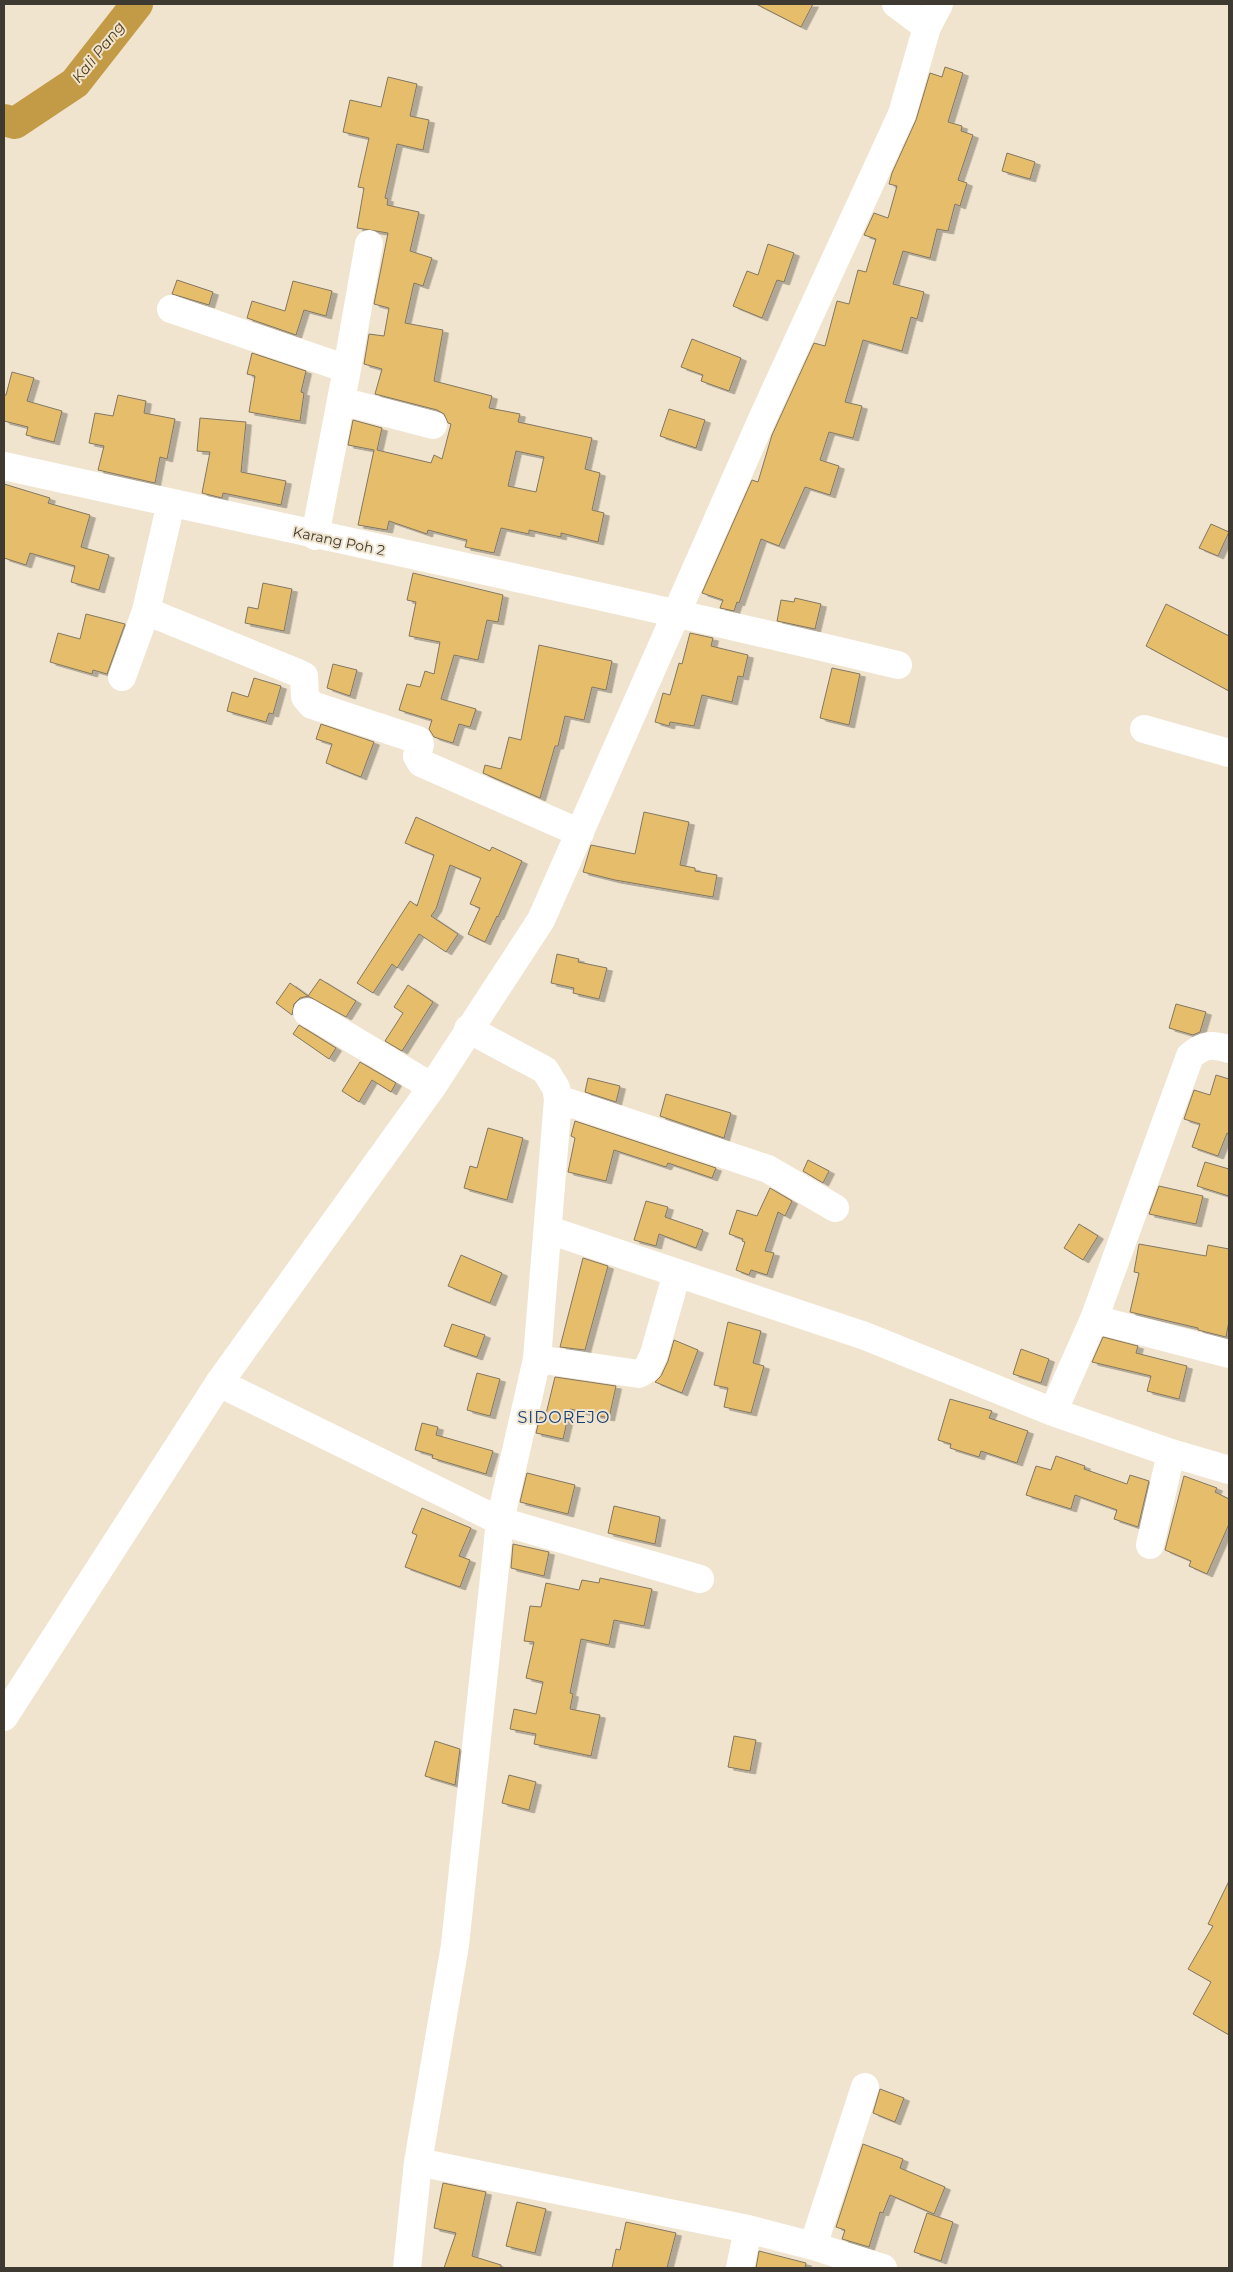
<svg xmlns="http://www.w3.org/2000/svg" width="1233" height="2272" font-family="Montserrat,sans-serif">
<defs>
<filter id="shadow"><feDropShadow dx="5.5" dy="3" stdDeviation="0" flood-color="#0004"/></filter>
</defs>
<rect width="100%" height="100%" fill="#f0e4ce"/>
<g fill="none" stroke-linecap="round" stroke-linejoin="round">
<!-- river -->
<path stroke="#c39b47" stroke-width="32" d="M4,120L15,123L75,83L137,4"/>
</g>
<!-- building -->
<path fill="#e6bd6a" stroke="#817762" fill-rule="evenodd" filter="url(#shadow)" d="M756,4H813L801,27Z
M945,67L963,73L948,122L962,126L961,131L973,135L958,180L967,183L960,206L955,204L948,231L937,229L930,258L903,251L893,284L924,292L917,319L911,317L902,351L863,340L845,402L862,406L853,438L829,432L820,460L839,466L830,495L805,487L779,546L761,539L739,603L737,602L734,611L720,608L723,600L702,593L752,480L758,482L772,435L814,343L825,346L837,301L849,304L858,270L866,272L876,239L864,235L874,213L888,218L897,186L889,184L892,173L916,120L930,73L942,77Z
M388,77L417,84L410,116L429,120L423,150L397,144L385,198L388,199L387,205L419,212L410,251L432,258L423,286L414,283L405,323L443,330L434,381L492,396L489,408L520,414L518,422L592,438L585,469L600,473L592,510L604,513L598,542L561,533V537L529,530V534L501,528L494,553L465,547L467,540L428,530L427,534L389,521L387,530L358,525L374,450L348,445L353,420L382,428L377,450L431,463L434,455L442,459L451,424L448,423L444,414L437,410L375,394L382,369L364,364L369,334L384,336L389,308L374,304L388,233L357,228L364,188L358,187L369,138L343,132L350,100L381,107ZM516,451L544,457L536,492L508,486Z
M1007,153L1035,162L1030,179L1002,171Z
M768,244L794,253L784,282L777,280L762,318L733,306L747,271L758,275Z
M177,280L213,292L209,305L172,294Z
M293,281L332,291L326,316L304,310L296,335L247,318L252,301L285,311Z
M692,339L741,358L729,391L701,381L703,375L681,367Z
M252,353L306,371L301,392L304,393L300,421L249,412L255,376L247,374Z
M12,372L34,378L27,401L62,411L54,442L26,435L28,427L4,421V395H6Z
M118,395L146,401L144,413L175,419L167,459L160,457L155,483L98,470L104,446L89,443L95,413L113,416Z
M669,409L705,420L696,448L660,436Z
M200,418L246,422L241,472L286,481L281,505L223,493L222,498L202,493L210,452L197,451Z
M4,484L50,498L48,503L90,515L81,547L109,555L99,590L71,582L75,566L30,553L26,565L4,558Z
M1211,524L1229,532L1218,556L1199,548Z
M413,573L503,595L498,622L487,620L478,660L454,655L441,699L476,709L470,727L459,724L453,743L434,737L429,729L432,720L399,710L407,684L420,687L425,671L434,674L440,642L409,636L416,602L407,600Z
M263,583L292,589L284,631L245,623L248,607L258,609Z
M795,598L821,604L815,629L777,621L781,600L794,602Z
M1166,604L1229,636V691L1146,646Z
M86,614L125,624L107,674L93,670L92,674L50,662L58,633L80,639Z
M690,633L713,638L711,646L748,655L743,677L738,676L732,702L702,695L694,726L670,722L669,726L655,722L663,693L670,695L679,663L682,664Z
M539,645L612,661L606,690L592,687L584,720L565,716L558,746H555L540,798L483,773L485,765L501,769L509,737L521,740Z
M333,664L357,670L350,696L327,688Z
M832,668L860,674L849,725L820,718Z
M254,678L281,686L273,714L269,713L266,722L227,711L232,692L248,697Z
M321,724L374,742L361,777L326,763L332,744L316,739Z
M644,812L689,822L680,865L695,868V871L717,875L713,897L615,880L583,872L591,845L635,854Z
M416,817L490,851L492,847L522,861L498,917L497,916L485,942L468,934L480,908L470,904L481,878L450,865L436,909L431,916L458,934L446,952L419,934L397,968L392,964L373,993L357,983L410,901L417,906L434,855L405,843Z
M557,954L579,959L578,962L607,968L599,999L573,993L574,988L551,983Z
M320,979L356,1001L346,1017L308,996L300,998L294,1004L292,1015L276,1003L290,983L308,996Z
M408,985L433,1002L402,1051L385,1041L403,1013L394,1007Z
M1176,1004L1206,1012L1200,1032L1193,1035L1169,1028Z
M299,1025L336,1048L329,1059L293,1034Z
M360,1062L396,1083L391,1092L372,1080L359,1102L342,1091Z
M1216,1075L1229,1079V1134L1227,1133L1218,1156L1192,1147L1200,1124L1184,1119L1194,1090L1210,1095Z
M588,1078L620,1086L616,1102L585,1092Z
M666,1094L731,1113L724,1138L660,1116Z
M575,1121L716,1168L712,1178L668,1163L666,1167L614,1150L606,1181L568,1172L575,1138L571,1136Z
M488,1128L523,1138L507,1200L464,1188L470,1166L477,1168Z
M808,1160L829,1171L823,1183L803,1171Z
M1205,1162L1229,1169V1196L1197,1186Z
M1159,1186L1203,1196L1196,1224L1149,1214Z
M770,1188L792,1201L785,1216L778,1212L765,1251L774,1253L767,1275L751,1270L749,1275L736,1270L745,1242L742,1241L743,1239L729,1234L737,1210L757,1216Z
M646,1201L668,1207L665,1217L703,1230L696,1248L659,1234L656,1246L634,1240Z
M1079,1224L1098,1236L1083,1260L1064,1248Z
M1139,1244L1206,1256L1208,1245L1229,1249V1321L1226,1337L1198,1330V1328L1130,1312L1139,1273L1134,1272Z
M461,1255L502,1273L490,1303L448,1286Z
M583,1258L608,1266L585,1350L560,1347Z
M728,1322L761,1331L753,1363L764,1366L751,1413L724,1407L728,1388L714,1385Z
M452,1324L485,1335L477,1357L444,1346Z
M1103,1337L1138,1346L1136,1353L1187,1366L1179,1399L1147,1391L1151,1376L1092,1362Z
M674,1340L698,1350L682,1393L655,1382L661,1376L668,1361Z
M1021,1349L1049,1359L1041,1383L1013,1374Z
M477,1373L500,1379L490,1416L467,1410Z
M555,1377L616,1386L609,1418L570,1409L563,1439L536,1433L540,1417L545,1418Z
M950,1399L992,1411L989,1418L1028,1431L1017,1463L981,1451L979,1457L950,1448L951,1444L938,1440Z
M422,1423L438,1427L436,1435L493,1451L486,1474L432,1458L433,1455L415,1450Z
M1056,1456L1085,1466L1084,1469L1127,1484L1130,1475L1149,1481L1138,1527L1114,1519L1117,1510L1075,1495L1071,1509L1026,1495L1036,1466L1051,1470Z
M527,1473L575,1485L568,1514L520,1502Z
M1184,1476L1217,1488L1215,1492L1229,1499V1524L1207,1574L1189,1566L1191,1561L1165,1550Z
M614,1506L660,1517L655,1544L608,1533Z
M422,1508L471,1528L459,1556L470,1560L460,1587L405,1567L417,1535L412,1533Z
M513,1544L549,1552L544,1576L511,1568Z
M600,1578L652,1589L644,1626L614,1620L609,1645L581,1639L570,1693L573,1694L570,1709L600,1715L591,1756L534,1744L536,1734L510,1729L514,1709L536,1714L543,1682L526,1678L534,1642L524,1641L530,1606L541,1607L546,1583L579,1590L582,1580L599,1583Z
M734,1736L756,1740L750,1771L728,1767Z
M435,1741L460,1749L455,1785L425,1776Z
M509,1775L536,1782L529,1810L502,1803Z
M1229,1881V2035L1193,2014L1211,1982L1188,1969L1213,1926L1208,1924Z
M880,2089L904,2098L895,2122L873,2113Z
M863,2144L903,2159L900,2168L945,2187L934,2214L890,2195L883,2213L880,2212L869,2247L842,2239L845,2230L836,2227Z
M443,2183L486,2192L472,2256L501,2265V2268H444L456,2233L434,2228Z
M517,2202L546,2209L535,2253L506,2246Z
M927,2213L953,2222L941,2261L914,2252Z
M626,2222L676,2233L667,2268H612L616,2249L620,2250Z
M759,2251L806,2263L805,2268H756Z"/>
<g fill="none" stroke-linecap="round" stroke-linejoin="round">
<!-- minor -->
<path stroke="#fff" stroke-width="28" d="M896,4L927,27
M171,309L347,369
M341,401L433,425
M4,466C302,532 601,594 898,665
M171,503L146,611L298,673L304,676L305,697L312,705L418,740L420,744L417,756L421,763L580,833
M315,536L347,369L369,244
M122,677L146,611
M1144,729L1229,753
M307,1012L432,1087
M558,1099L768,1169L835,1208
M549,1230L865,1336L1053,1412L1171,1453L1229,1470
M1094,1319L1229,1354
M537,1359L639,1374L647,1369L654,1354L677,1273
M219,1383L500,1521L700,1579
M1053,1412L1094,1319L1190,1056C1204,1044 1212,1044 1229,1049
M1150,1545L1171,1453
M418,2162L748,2229L813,2246L883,2268
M813,2246L865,2087
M407,2268L418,2162L455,1945L500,1521L537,1359L558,1099L556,1088L545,1070L468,1029
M740,2268L748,2229"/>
<!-- major -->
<path stroke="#fff" stroke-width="28" d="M4,1717L219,1383L432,1087L541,920L763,417L902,114L927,27L939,4"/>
</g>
<g text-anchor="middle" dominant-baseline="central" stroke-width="4" stroke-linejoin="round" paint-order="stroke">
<!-- street labels -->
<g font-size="14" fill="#3e3a31" stroke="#f0e4ce">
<text transform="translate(339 541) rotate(12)">Karang Poh 2</text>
</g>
<!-- water labels -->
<g font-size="15" font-style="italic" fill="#52401d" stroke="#f0e4ce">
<text transform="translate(98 52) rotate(-51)">Kali Pang</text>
</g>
<!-- quarter labels -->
<g font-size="16" letter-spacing="1" fill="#173f73" stroke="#f0e4ce">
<text x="564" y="1417">SIDOREJO</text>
</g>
</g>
<!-- border -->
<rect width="1233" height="2272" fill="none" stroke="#3e3a31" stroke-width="10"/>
</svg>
